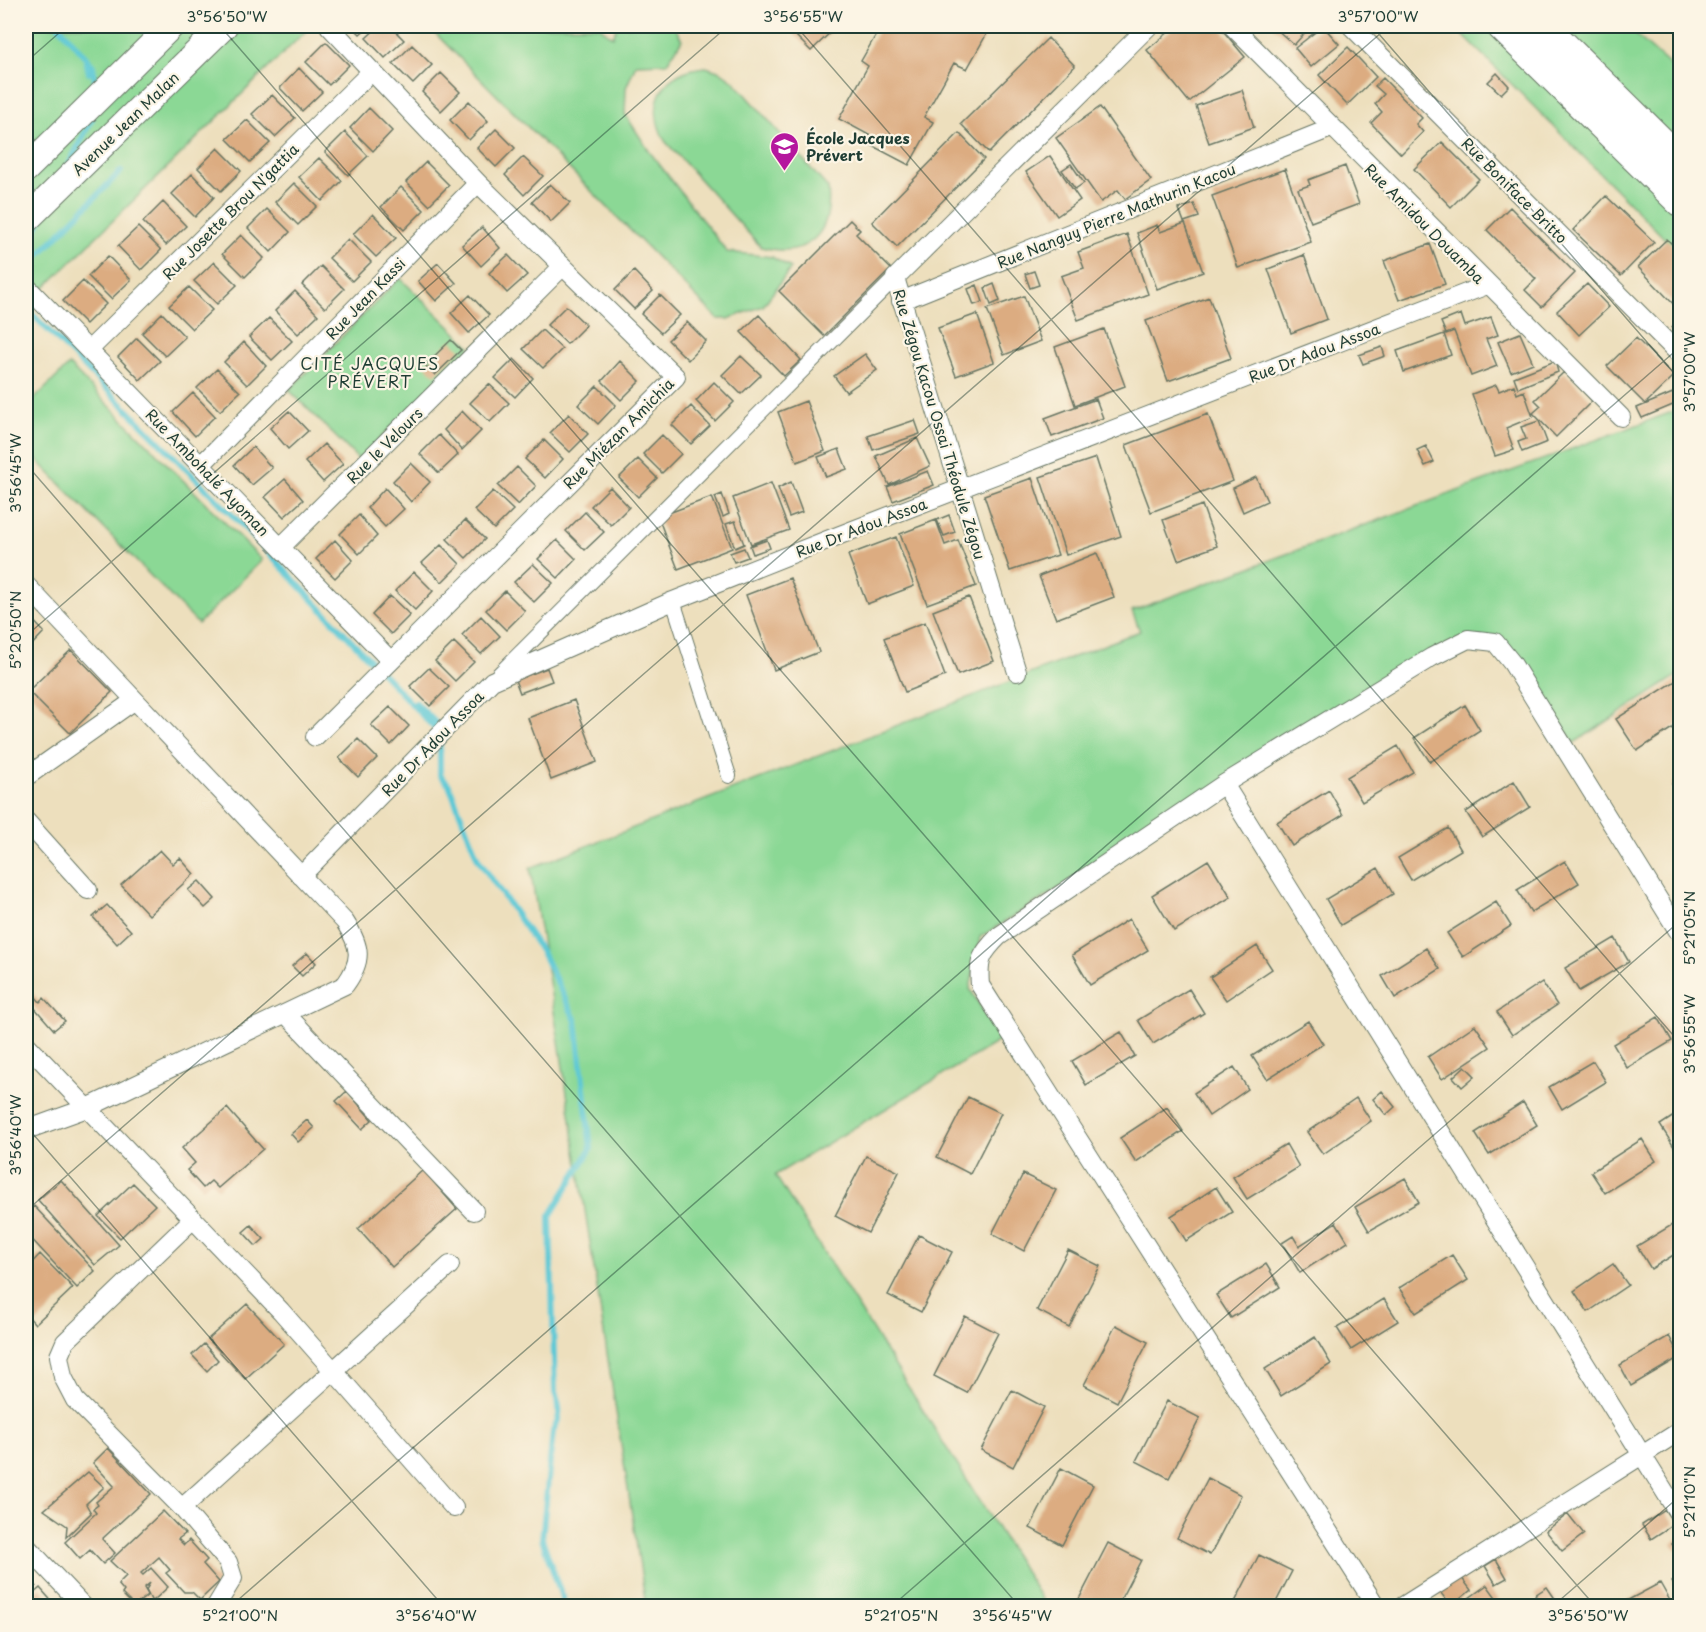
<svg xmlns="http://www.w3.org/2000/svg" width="1706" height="1632" font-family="'Playpen Sans',sans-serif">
<rect width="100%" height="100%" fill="#fcf5e5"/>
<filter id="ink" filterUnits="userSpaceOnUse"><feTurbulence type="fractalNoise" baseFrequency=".0167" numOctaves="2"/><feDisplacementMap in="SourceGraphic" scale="12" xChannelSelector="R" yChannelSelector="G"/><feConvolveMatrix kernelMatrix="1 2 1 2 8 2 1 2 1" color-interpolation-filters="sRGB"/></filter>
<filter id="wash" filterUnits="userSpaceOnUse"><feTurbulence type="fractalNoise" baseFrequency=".008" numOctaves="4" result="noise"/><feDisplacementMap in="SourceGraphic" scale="24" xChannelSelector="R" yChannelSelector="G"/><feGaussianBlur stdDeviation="1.35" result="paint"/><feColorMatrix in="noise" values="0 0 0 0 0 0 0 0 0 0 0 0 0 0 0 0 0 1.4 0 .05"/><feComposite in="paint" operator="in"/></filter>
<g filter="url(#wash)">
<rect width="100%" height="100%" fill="#eddfbd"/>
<!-- green -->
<path fill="#8bd895" stroke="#558a64" stroke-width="1.5" d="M26,26H311L26,306Z
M428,26H599L613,37L617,26H674L682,40L667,63L636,64L626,88L625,114L649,151L727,252L772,257L791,268L763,306L728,319H718Z
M1454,26H1626L1680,74V254Z
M706,67L721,72L734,81L828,188C833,234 807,259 761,247L665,141C644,103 663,70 706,67Z
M400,278L471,347L359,460L289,390Z
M69,365L262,560L198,624L26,449V407Z
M1680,409V674L1574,743L1515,653L1467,636L980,937L970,989L1001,1040L775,1175L1046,1606H646L560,1048L530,868L1140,631L1132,611Z"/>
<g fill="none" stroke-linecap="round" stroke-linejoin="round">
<!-- stream -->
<path stroke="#5cc8d5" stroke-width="6" d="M59,26L93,66L96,90
M86,59L89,73
M69,164L92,119
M26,250L40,221
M26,268L121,171
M26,308L241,524L440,734V775L449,785L478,859L542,952L576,1021L591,1149L550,1216L555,1393C561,1408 561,1417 553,1431L542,1539L565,1606
M416,703L437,724"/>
</g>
<g id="blocks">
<!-- building -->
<path fill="#dcac81" d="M352,26H369L360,34Z
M379,26H390L404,40L385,58L366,38Z
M786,26H837L811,51Z
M881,26L889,28L890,26H991L967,69L954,63L924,117L933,122L909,165L867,143L871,136L839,119L868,66L861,61Z
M1176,26H1219L1245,57L1189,102L1147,50Z
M1273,26H1311L1294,45Z
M1323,26L1339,44L1311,67L1295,48Z
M1048,38L1075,66L989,153L961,124Z
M326,42L349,65L329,85L306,62Z
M412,45L432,65L413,84L393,64Z
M1348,47L1376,77L1347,105L1319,75Z
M299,68L322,92L302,111L280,88Z
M441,73L460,92L441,111L422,92Z
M1497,73L1509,86L1501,94L1488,82Z
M1383,78L1422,118L1416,124L1423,132L1401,154L1371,123L1382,112L1375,104L1384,94L1375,86Z
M1242,90L1254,127L1209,143L1196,106Z
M272,95L295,118L275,137L252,114Z
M469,101L488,121L469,140L450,120Z
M1100,107L1151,180L1125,199L1118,190L1101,202L1056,138Z
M369,108L392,131L373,151L350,128Z
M247,120L270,143L250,162L227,139Z
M496,129L515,148L496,167L477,148Z
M345,132L368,156L348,175L325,152Z
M959,133L984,159L897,247L872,222Z
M1442,142L1479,179L1451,207L1414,169Z
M218,148L241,171L221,191L198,168Z
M1050,156L1080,200L1057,216L1026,172Z
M523,157L543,176L524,195L505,175Z
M319,158L342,181L322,201L299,177Z
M426,162L449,185L429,205L406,182Z
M1071,164L1084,183L1075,189L1062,170Z
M1345,166L1359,204L1311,222L1298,189L1310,185L1308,180Z
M1285,169L1311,242L1238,268L1212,196Z
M192,174L214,197L195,217L172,194Z
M294,183L317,206L298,225L275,202Z
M550,184L570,203L551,222L532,202Z
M401,187L424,210L404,230L381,207Z
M1606,196L1654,242L1621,276L1573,230Z
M163,202L186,226L166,245L143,222Z
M1194,204L1199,217L1184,222L1179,209Z
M1510,207L1575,273L1542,307L1525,290L1536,279L1487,230Z
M267,209L290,232L271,252L248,228Z
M373,214L396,238L376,257L353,234Z
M850,220L860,230L856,234L891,269L824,336L779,291Z
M1185,223L1203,272L1157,289L1137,233L1157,225L1160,232Z
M138,227L161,250L141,270L118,246Z
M482,227L500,248L481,266L462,245Z
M1127,234L1148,294L1078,320L1061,276L1084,268L1078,252Z
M241,235L264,258L245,277L222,254Z
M348,239L371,262L352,281L329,258Z
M1667,239L1680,252V311L1638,267Z
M1430,244L1445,284L1399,300L1384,261Z
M508,255L527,275L507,293L489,273Z
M1304,255L1327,319L1291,333L1268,269Z
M108,256L131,280L111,299L88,276Z
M214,262L237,285L217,304L194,281Z
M438,263L456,283L436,301L418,281Z
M321,266L344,289L325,308L302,285Z
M634,271L653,291L634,309L615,290Z
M1034,271L1039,285L1030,288L1025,274Z
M83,281L106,304L86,324L63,301Z
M994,284L1000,301L991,305L985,288Z
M1587,284L1609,307L1579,335L1557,311Z
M977,285L983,302L974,305L968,289Z
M189,287L212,310L192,329L169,306Z
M295,291L318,315L298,334L275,311Z
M470,295L489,315L469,333L451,313Z
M660,295L680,315L661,333L641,314Z
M1024,296L1041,341L1004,355L987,309Z
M1209,297L1231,358L1168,381L1146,321Z
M566,306L586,325L567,344L547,325Z
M162,313L185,337L165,356L142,333Z
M977,314L994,362L956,376L938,328Z
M1461,314L1465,326L1491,317L1498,335L1486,339L1497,366L1471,376L1454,331L1446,334L1441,322Z
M759,315L801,360L784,376L741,332Z
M269,318L292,341L272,360L249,337Z
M1680,319V332L1679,333L1672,327Z
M687,322L706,341L688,360L668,340Z
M1104,329L1125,386L1075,405L1055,347Z
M542,330L562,349L543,368L523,349Z
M1520,333L1533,363L1511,372L1498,342Z
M1444,334L1451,355L1404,372L1397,351Z
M137,338L160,361L140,380L118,357Z
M1636,338L1674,376L1645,404L1607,366Z
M451,340L461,350L435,375L425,365Z
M244,342L266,366L247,385L224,362Z
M1382,347L1385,356L1363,364L1359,355Z
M865,354L877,370L846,392L834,376Z
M741,356L761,375L741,394L722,375Z
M514,359L533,378L515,397L495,378Z
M620,361L640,381L621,400L602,381Z
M1555,361L1558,372L1518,388L1514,377Z
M217,369L240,392L220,411L197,388Z
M1564,372L1592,401L1556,437L1533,413L1541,406L1535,400Z
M714,382L734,402L715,421L696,401Z
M489,384L509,403L490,422L470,403Z
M1496,385L1499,391L1514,385L1517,394L1524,391L1533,417L1506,428L1514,450L1495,456L1472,394Z
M597,386L616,405L598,424L578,405Z
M1680,390V402L1642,418L1637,408Z
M193,393L215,416L195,436L173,412Z
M1096,399L1103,418L1052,437L1045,418Z
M806,401L825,451L797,462L778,412Z
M691,406L710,426L691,444L672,425Z
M289,411L308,431L288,449L270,428Z
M462,411L481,431L462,450L444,430Z
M569,414L588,434L570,452L550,433Z
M1208,414L1233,481L1151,512L1126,445Z
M915,420L920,434L873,450L868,436Z
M1539,421L1547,442L1522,452L1518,442L1526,439L1521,427Z
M439,435L458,455L439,473L420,454Z
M662,435L681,454L662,473L643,454Z
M917,438L930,466L889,485L876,456Z
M544,440L563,459L545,478L525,459Z
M324,444L343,464L323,482L305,462Z
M1426,446L1434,462L1425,466L1417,450Z
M253,447L272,468L252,485L234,465Z
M839,449L847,469L826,477L818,457Z
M1096,458L1121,536L1066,555L1040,477Z
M638,459L657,478L638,497L619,478Z
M411,463L430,482L411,502L393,481Z
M517,467L536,486L518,505L498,486Z
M928,471L934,485L893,501L887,487Z
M1256,477L1267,501L1243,512L1233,488Z
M1032,478L1058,555L1010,571L984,495Z
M285,479L303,500L284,517L265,497Z
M791,482L802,512L789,517L778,488Z
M771,483L789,530L751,544L733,498Z
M610,487L629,507L611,525L591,506Z
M385,488L404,509L385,527L367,508Z
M493,491L513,510L494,529L474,510Z
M722,494L729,514L723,517L715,497Z
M712,497L732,548L678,569L658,517Z
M1202,505L1217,546L1178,560L1163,520Z
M585,512L604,532L585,550L566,531Z
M359,515L377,536L359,554L340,534Z
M949,515L955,532L944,536L937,520Z
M465,520L485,539L466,558L447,539Z
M936,520L945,545L958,540L976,586L927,604L900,534Z
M735,521L744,544L735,548L726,524Z
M896,537L914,586L867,604L848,555Z
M335,540L353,560L335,578L316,559Z
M557,540L576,559L558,578L538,559Z
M767,540L770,548L753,554L750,546Z
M441,545L460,564L442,582L422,563Z
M744,548L748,557L734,562L730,553Z
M1097,553L1114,597L1056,619L1039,576Z
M533,564L553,583L534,602L514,582Z
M414,572L433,591L415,610L395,591Z
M790,578L819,652L774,670L746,595Z
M505,591L525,611L506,630L486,610Z
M390,596L410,615L391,634L372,615Z
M969,597L994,661L958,675L933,611Z
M26,613L44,632L26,651Z
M481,616L500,636L481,654L462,635Z
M925,622L945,676L905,692L884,638Z
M454,642L474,662L455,681L435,661Z
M71,650L112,692L70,733L28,691Z
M429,668L449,687L430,706L410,686Z
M547,668L552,681L520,693L515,680Z
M1680,678V723L1637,751L1616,719Z
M574,700L597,762L551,780L528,718Z
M1465,705L1480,730L1430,762L1414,738Z
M390,707L409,726L391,745L371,725Z
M358,739L377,758L358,777L339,758Z
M1398,746L1413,772L1362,802L1347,777Z
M1680,778V797L1672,784Z
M1514,781L1530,807L1482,837L1466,812Z
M1329,790L1343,815L1292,846L1277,822Z
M1448,828L1461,850L1411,880L1398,858Z
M160,850L173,864L180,858L194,874L149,915L121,885Z
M1208,860L1231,897L1174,931L1152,895Z
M1565,861L1579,883L1531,912L1517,890Z
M1378,868L1393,894L1341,925L1326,899Z
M199,881L215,899L205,908L188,890Z
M1496,902L1511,926L1463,957L1447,933Z
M107,905L131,931L117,944L93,917Z
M1129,919L1148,950L1090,985L1072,955Z
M1615,938L1629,962L1579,991L1565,968Z
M1257,946L1272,969L1226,1000L1210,977Z
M1426,948L1440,969L1395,998L1382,976Z
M307,953L316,963L302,976L292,966Z
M1542,982L1557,1005L1512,1035L1497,1012Z
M26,986L40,1002L44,998L65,1021L54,1030L26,998Z
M1189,989L1204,1013L1153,1044L1138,1020Z
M1658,1017L1672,1041L1627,1068L1613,1044Z
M1308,1021L1323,1044L1267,1079L1252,1056Z
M1475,1025L1490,1047L1442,1079L1428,1057Z
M1121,1032L1135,1056L1086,1085L1072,1061Z
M1593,1061L1606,1082L1562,1109L1549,1087Z
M1465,1066L1475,1076L1462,1087L1453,1077Z
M1234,1067L1248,1089L1209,1116L1194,1093Z
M347,1091L372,1120L362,1129L336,1101Z
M1382,1091L1395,1107L1386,1115L1373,1099Z
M968,1097L1001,1113L970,1174L937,1157Z
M1356,1098L1371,1121L1323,1154L1307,1132Z
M1523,1102L1537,1125L1489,1155L1475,1133Z
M1167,1107L1183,1131L1136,1162L1120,1138Z
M227,1108L263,1149L218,1188L211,1181L203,1188L187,1170L195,1163L182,1148Z
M1680,1112V1147L1676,1150L1660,1125Z
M307,1120L314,1128L298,1142L291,1134Z
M1642,1139L1656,1161L1605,1193L1591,1172Z
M1286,1144L1299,1167L1247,1199L1233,1177Z
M866,1156L899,1172L868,1233L835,1216Z
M423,1170L457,1209L392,1267L358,1229Z
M1023,1174L1056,1190L1024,1251L992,1234Z
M1405,1178L1419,1202L1369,1231L1355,1207Z
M61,1180L119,1245L95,1265L38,1200Z
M133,1183L155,1205L120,1238L98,1216Z
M1216,1187L1232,1212L1186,1241L1171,1216Z
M34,1206L95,1271L77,1288L26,1233V1214Z
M1680,1220V1251L1651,1269L1637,1246Z
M1336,1222L1348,1242L1300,1273L1282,1243L1293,1236L1299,1246Z
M251,1225L264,1239L256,1246L243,1232Z
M919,1235L952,1252L921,1312L888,1295Z
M1068,1250L1100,1266L1069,1327L1037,1310Z
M40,1254L73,1288L35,1324L26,1314V1269Z
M1452,1255L1468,1280L1416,1313L1399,1288Z
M1266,1264L1280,1287L1231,1318L1216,1295Z
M1613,1264L1628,1285L1588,1312L1574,1291Z
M1384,1299L1398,1321L1351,1350L1337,1328Z
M247,1304L284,1344L245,1379L208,1339Z
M965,1316L998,1333L967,1393L934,1376Z
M1116,1325L1148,1342L1117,1402L1084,1385Z
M1669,1336L1680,1357L1631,1386L1620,1365Z
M1315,1337L1331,1364L1281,1396L1265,1369Z
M204,1344L218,1360L207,1371L192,1355Z
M1012,1390L1044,1407L1013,1467L981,1450Z
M1167,1401L1200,1418L1169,1478L1136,1461Z
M108,1448L151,1494L102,1539L115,1553L103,1564L90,1550L80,1559L65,1542L96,1513L93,1509L98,1505L96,1502L114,1486L93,1463Z
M1061,1468L1093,1485L1062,1545L1030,1528Z
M88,1472L104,1487L86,1504L91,1513L66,1537L67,1526L44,1510Z
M1208,1478L1241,1495L1210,1555L1177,1538Z
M1665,1510L1674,1524L1651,1539L1642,1525Z
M163,1511L185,1534L178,1539L184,1545L189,1540L207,1560L203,1564L219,1582L200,1600L192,1592H184L166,1573L170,1570L159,1557L141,1573L143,1575L151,1568L168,1587L152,1602L146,1590L150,1583L144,1588L148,1595L134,1606L122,1594L124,1591L118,1584L126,1576L110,1561Z
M1568,1514L1584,1534L1562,1551L1546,1531Z
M1679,1537L1680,1538V1553L1672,1544Z
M1108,1543L1141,1560L1117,1606H1083L1077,1603Z
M1259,1555L1292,1571L1274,1606H1233Z
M1496,1559L1507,1578L1496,1584L1485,1566Z
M26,1574L36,1586L26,1594Z
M1680,1576V1595L1672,1582Z
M1461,1577L1471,1590L1451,1606L1440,1592Z
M1660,1583L1673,1606H1617Z
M1487,1585L1498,1600L1489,1606H1458Z
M1547,1587L1556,1600L1543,1606L1535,1595Z
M40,1588L56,1606H26V1600Z"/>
</g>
</g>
<g filter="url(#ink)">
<use href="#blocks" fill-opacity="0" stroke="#677664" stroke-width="1.5"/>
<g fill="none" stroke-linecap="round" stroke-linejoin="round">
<defs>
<path id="pedestrian" d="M673,601L729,776
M498,675L895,278"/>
<path id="minor" d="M1232,26L1621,417
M1351,26L1680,355
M26,286L390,660
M901,301L1331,128
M89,350L372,71
M201,465L478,183
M281,547L563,266
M26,585L345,922C361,947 363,960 345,985L87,1108L26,1130
M1017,672L895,278L1149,26
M315,737L676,377L478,183L329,26
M26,777L135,700
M1224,784L1680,1516
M26,821L88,890
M301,876L492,681L673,601L827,540L1487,285
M286,1014L474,1211
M26,1044L281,1311L454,1508
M182,1508L75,1400L63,1377L59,1356L65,1342L193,1219
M26,1546L83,1606
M216,1606L233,1578L228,1562L182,1508L450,1265
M1376,1606L980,985C978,960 981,954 999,936L1224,784L1432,657L1468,639L1495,642L1512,663L1680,934
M1403,1606L1680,1431"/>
<path id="secondary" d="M26,169L171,26
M26,220L224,26"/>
<path id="trunk" d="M1502,26L1680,201
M1543,26L1680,161"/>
</defs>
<!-- pedestrian casing -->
<use href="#pedestrian" stroke="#677664" stroke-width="16"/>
<!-- minor casing -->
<use href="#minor" stroke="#677664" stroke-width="20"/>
<!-- secondary casing -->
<use href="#secondary" stroke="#677664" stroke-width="28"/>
<!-- trunk casing -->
<use href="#trunk" stroke="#677664" stroke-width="32"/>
<!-- pedestrian -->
<use href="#pedestrian" stroke="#fff" stroke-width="14"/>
<!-- minor -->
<use href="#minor" stroke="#fff" stroke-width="18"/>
<!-- secondary -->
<use href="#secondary" stroke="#fff" stroke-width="26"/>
<!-- trunk -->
<use href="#trunk" stroke="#fff" stroke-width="30"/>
</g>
</g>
<!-- ticks -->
<path fill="none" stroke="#1f3d34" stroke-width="1.5" stroke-opacity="0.45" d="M220,26L1595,1606M796,26L1680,1043M1372,26L1680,380M26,62L67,26M26,464L1019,1606M26,636L728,26M26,1126L443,1606M26,1211L1389,26M231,1606L1680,347M892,1606L1680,921M1553,1606L1680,1496"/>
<!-- icons -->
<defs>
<symbol id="school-pin" viewBox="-11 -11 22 30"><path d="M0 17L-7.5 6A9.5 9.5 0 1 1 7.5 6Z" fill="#b5179e" stroke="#fcf5e5"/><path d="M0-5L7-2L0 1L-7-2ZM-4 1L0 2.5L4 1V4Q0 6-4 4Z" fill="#fff"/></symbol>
</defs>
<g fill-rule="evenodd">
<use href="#school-pin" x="768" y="130" width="33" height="45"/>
</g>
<g text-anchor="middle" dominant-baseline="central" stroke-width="4.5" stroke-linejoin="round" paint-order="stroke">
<!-- street labels -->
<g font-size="15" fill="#1f3d34" stroke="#fcf5e5">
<text transform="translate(125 123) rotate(-44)">Avenue Jean Malan</text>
<text transform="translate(1515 190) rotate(45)">Rue Boniface Britto</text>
<text transform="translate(230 211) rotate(-45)">Rue Josette Brou N'gattia</text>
<text transform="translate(1116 215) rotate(-22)">Rue Nanguy Pierre Mathurin Kacou</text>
<text transform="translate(1425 223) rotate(45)">Rue Amidou Douamba</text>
<text transform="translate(365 298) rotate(-46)">Rue Jean Kassi</text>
<text transform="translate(1314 352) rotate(-21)">Rue Dr Adou Assoa</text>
<text transform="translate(940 424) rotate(73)">Rue Zégou Kacou Ossai Théodule Zégou</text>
<text transform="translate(618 433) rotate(-45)">Rue Miézan Amichia</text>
<text transform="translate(384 445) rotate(-45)">Rue le Velours</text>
<text transform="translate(208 472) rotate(46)">Rue Ambohalé Ayoman</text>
<text transform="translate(861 527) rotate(-21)">Rue Dr Adou Assoa</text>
<text transform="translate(432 743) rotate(-46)">Rue Dr Adou Assoa</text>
</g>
<!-- poi labels -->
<g font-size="15" font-weight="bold" fill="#1f3d34" stroke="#fcf5e5" text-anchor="start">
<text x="806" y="137">École Jacques<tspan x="806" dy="17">Prévert</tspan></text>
</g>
<!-- neighbourhood labels -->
<g font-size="16" letter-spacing="1.5" fill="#1f3d34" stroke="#fcf5e5">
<text x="370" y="363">CITÉ JACQUES<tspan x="370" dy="18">PRÉVERT</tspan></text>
</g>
</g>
<!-- margin -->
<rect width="1706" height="1632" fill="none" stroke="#fcf5e5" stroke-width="66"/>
<rect x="33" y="33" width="1640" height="1566" fill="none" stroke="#1f3d34" stroke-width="2"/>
<g font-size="15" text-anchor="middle" fill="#1f3d34">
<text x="227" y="22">3°56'50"W</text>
<text x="803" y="22">3°56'55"W</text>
<text x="1378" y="22">3°57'00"W</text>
<text transform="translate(1690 372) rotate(-90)" y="5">3°57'00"W</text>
<text transform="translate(16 473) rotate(-90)" y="5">3°56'45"W</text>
<text transform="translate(16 630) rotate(-90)" y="5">5°20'50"N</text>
<text transform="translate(1690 928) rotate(-90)" y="5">5°21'05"N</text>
<text transform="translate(1690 1034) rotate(-90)" y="5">3°56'55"W</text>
<text transform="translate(16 1135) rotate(-90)" y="5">3°56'40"W</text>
<text transform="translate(1690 1502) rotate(-90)" y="5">5°21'10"N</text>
<text x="240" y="1621">5°21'00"N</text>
<text x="436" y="1621">3°56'40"W</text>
<text x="901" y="1621">5°21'05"N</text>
<text x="1012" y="1621">3°56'45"W</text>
<text x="1588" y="1621">3°56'50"W</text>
</g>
</svg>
